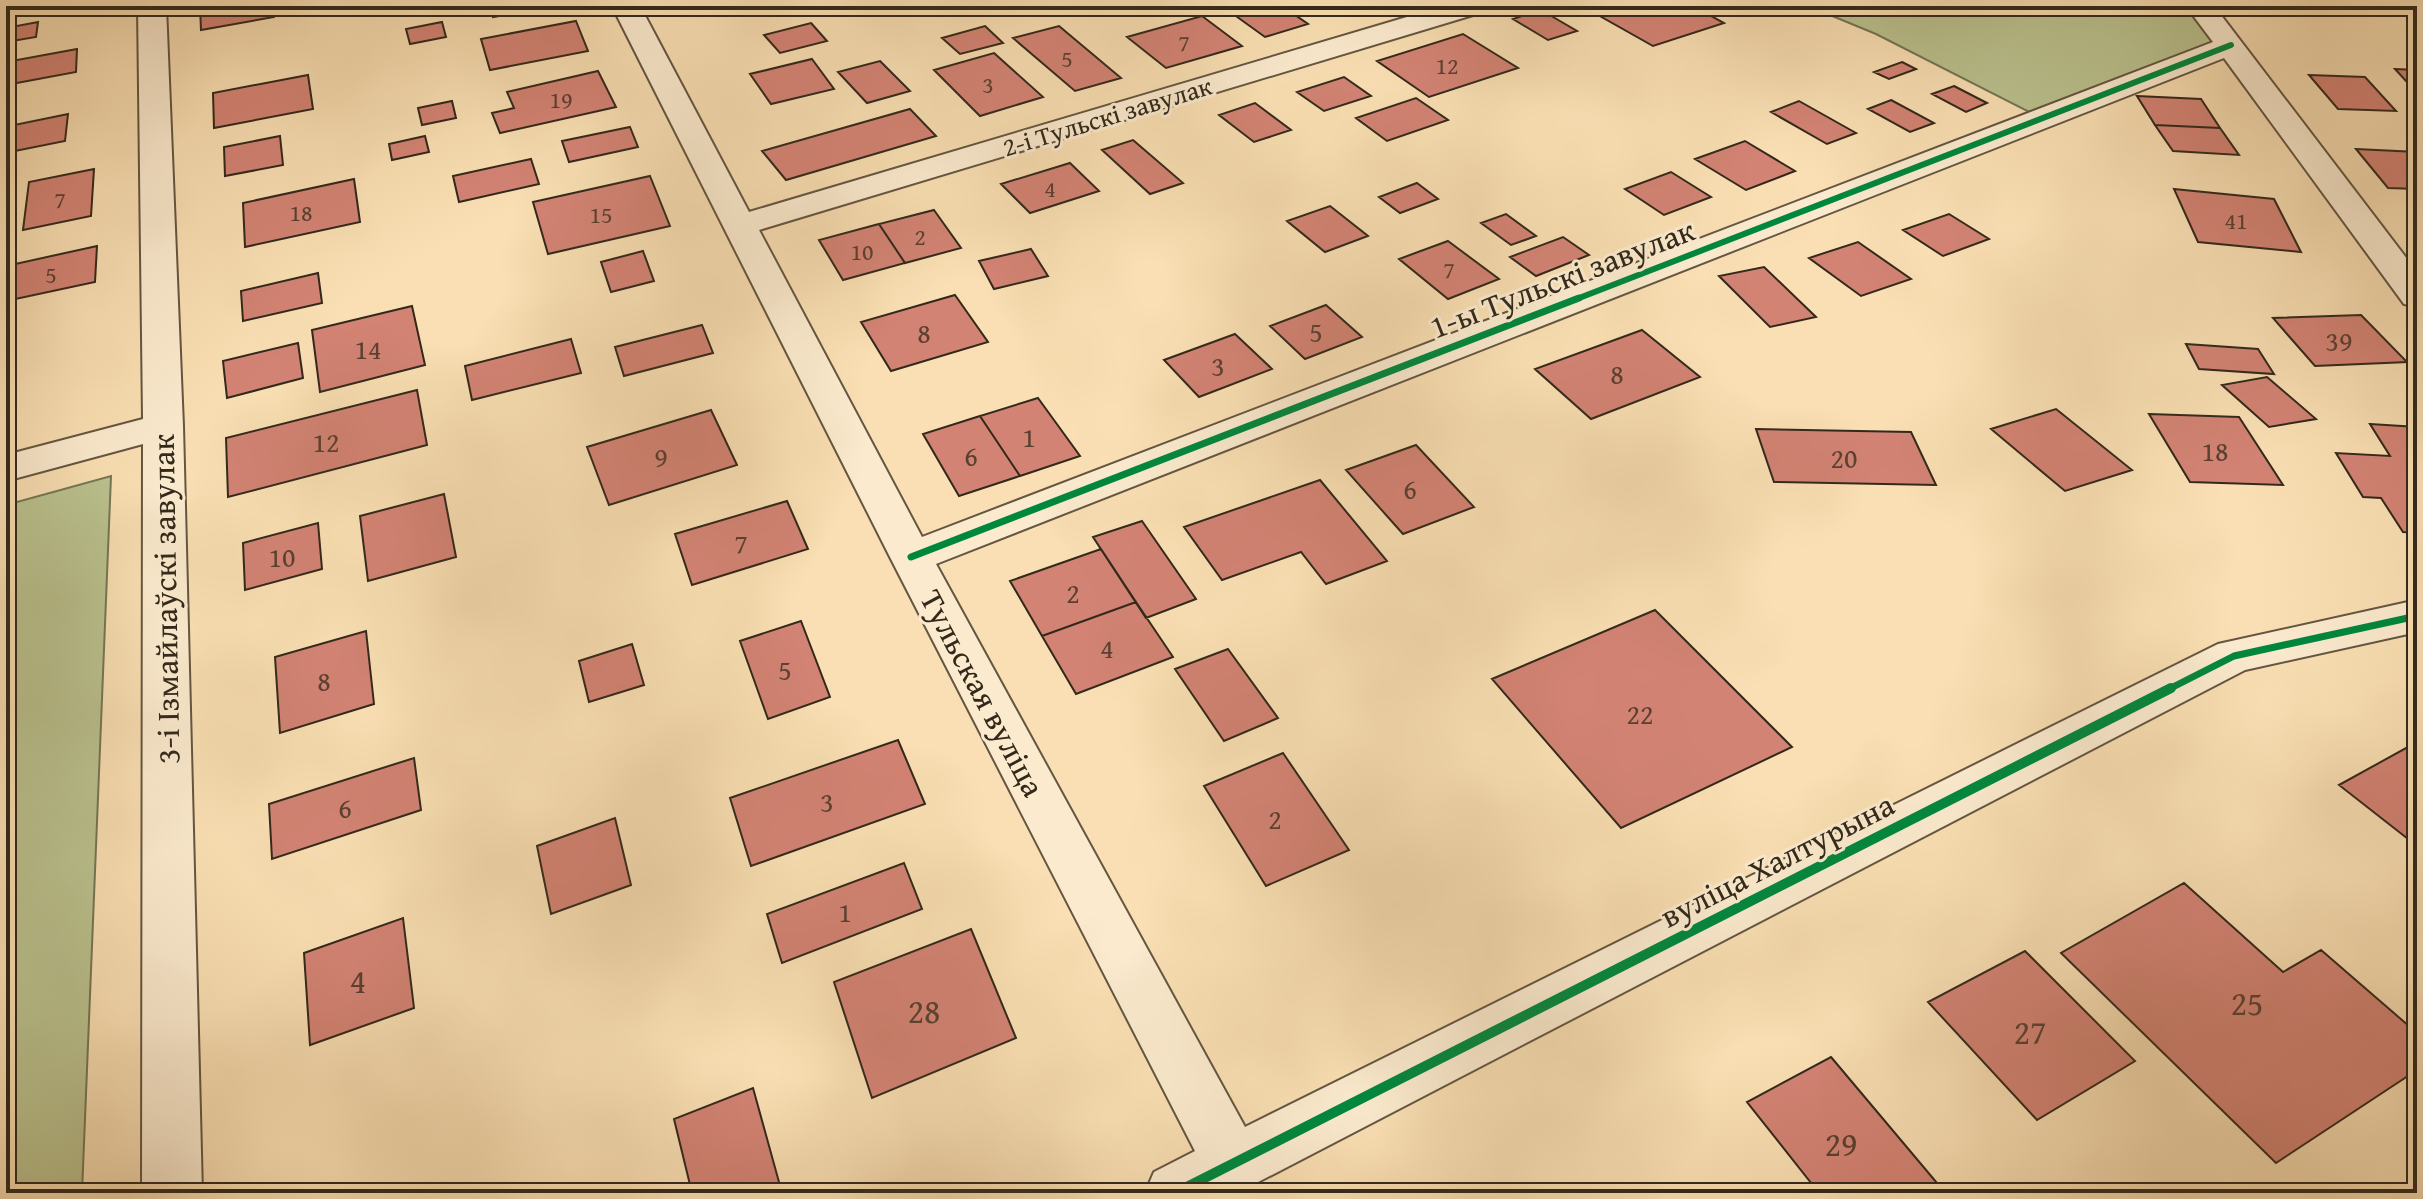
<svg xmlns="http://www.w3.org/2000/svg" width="2423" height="1199" font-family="'Gentium Book Plus',serif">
<rect width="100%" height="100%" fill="#f9dfb3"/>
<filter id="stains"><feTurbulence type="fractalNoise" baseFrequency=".0025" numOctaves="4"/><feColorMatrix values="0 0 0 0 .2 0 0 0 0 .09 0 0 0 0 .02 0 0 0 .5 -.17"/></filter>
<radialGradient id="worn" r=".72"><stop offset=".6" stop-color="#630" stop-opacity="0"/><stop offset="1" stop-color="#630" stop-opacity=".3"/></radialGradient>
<!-- green -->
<path fill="#bac28f" stroke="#767655" stroke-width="2" d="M1808,6H2200L2231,45L2041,118L1876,34Z
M111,476L82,1193H6V505Z"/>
<!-- building -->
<path fill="#d38374" stroke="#32291b" stroke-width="2" d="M200,6H273L274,17L201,30Z
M489,6H554L493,17Z
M1222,6H1282L1308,24L1265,37Z
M1607,6H1693L1724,23L1653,46L1591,11Z
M2249,6H2351L2355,10Z
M1541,10L1577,31L1548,40L1513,19Z
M1202,16L1242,46L1166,68L1127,37Z
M576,21L588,51L490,70L481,39Z
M38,22L36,37L6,42V28Z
M442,22L446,37L410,44L406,29Z
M811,23L827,41L780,53L764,35Z
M985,26L1003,43L960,54L942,38Z
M1059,26L1121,78L1075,91L1013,38Z
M1463,34L1518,68L1429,97L1377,61Z
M77,49L76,72L6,85V62Z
M994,53L1043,97L980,116L934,70Z
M812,59L834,89L771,104L750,74Z
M880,61L910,91L867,103L838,72Z
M1902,62L1916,69L1889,79L1874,72Z
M2395,69L2417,70V93Z
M598,71L616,107L500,133L492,113L514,108L507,92Z
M308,75L313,109L214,128L213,93Z
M2309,75L2365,77L2396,111L2338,109Z
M1344,77L1371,96L1324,111L1297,92Z
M1954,86L1987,103L1966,112L1932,94Z
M2137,96L2201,99L2220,128L2155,125Z
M1416,98L1448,120L1387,141L1356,118Z
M1891,100L1934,123L1910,132L1868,109Z
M452,101L456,118L422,125L418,108Z
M1799,101L1856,133L1827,144L1771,112Z
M1255,103L1291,130L1254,142L1219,115Z
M910,109L936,136L786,180L762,151Z
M68,114L65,141L10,152L14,125Z
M2155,125L2220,128L2239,155L2173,151Z
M630,127L638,147L569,162L562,141Z
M280,136L283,165L225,176L224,147Z
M425,136L429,152L392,160L389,144Z
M1133,140L1183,183L1150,194L1102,150Z
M1745,141L1795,171L1746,190L1695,159Z
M2356,149L2417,152V189L2388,188Z
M531,159L539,184L459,202L453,176Z
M1070,163L1099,191L1030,213L1001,184Z
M94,169L91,216L23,230L29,182Z
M1671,172L1711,197L1664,215L1625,189Z
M650,176L670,226L548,254L533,202Z
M354,179L360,222L245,247L243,203Z
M1417,183L1438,199L1400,213L1379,197Z
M2174,189L2274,199L2301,252L2198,242Z
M1330,206L1368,236L1325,252L1287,221Z
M934,210L961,248L905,263L879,224Z
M1506,214L1536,236L1511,245L1481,223Z
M1949,214L1989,239L1943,256L1903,230Z
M879,224L905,263L843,280L819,240Z
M1563,237L1589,255L1536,276L1510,257Z
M1448,241L1499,279L1448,299L1399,259Z
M1858,242L1911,279L1861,296L1809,258Z
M97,246L95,282L6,301V266Z
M1031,249L1048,276L994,289L979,261Z
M643,251L654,281L611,292L601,262Z
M1764,267L1816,317L1770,327L1719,276Z
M318,273L322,303L243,321L241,291Z
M955,295L988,342L891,371L861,322Z
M1326,305L1362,337L1305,359L1270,326Z
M412,306L425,365L320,392L312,330Z
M2361,315L2407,362L2315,366L2273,318Z
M702,325L713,353L624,376L615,347Z
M1642,330L1700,377L1591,419L1535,369Z
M1235,334L1272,369L1199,397L1164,360Z
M571,339L581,373L472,400L465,366Z
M298,343L303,378L227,398L223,361Z
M2186,344L2258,349L2274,374L2199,369Z
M2267,377L2316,419L2269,427L2222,385Z
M417,390L427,445L228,497L226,438Z
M1038,398L1080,456L1020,476L980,416Z
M2056,409L2132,470L2065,491L1991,429Z
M711,410L737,465L609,505L587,447Z
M2149,414L2239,417L2283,485L2190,482Z
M980,416L1020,476L959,496L923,434Z
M2370,424L2417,427V533L2403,532L2381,498L2363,497L2336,453L2390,456Z
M1756,429L1911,432L1936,485L1774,482Z
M1416,445L1474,507L1403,534L1346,470Z
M1320,480L1387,561L1326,584L1301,552L1222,580L1184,527Z
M444,494L456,557L368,581L360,516Z
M787,501L808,549L692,585L675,534Z
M1142,521L1196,599L1146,618L1093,537Z
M318,523L322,569L245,590L243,543Z
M1101,549L1136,602L1042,636L1010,581Z
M1136,602L1173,657L1076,694L1042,636Z
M1655,610L1792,747L1621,828L1492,679Z
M801,621L830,697L768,719L740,641Z
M366,631L374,704L280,733L275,657Z
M632,644L644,685L589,702L579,661Z
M1228,649L1278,718L1224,741L1175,669Z
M898,740L925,804L751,866L730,798Z
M2417,742V846L2339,785Z
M1283,753L1349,850L1266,886L1204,786Z
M414,758L421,810L272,859L269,804Z
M615,818L631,885L551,914L537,846Z
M904,863L922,909L782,963L767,914Z
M2184,883L2283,972L2321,950L2417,1033V1070L2276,1163L2061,953Z
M403,918L414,1008L310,1045L304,953Z
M971,929L1016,1038L872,1098L834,982Z
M2025,951L2135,1061L2037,1120L1928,1002Z
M1831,1057L1937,1183L1919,1193H1819L1747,1102Z
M753,1088L782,1193H692L674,1119Z"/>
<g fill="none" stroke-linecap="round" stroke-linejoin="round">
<defs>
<path id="minor" d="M138,6H166L183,426L202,1193H142L143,444L6,481V455L143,419Z
M612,6H640L749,212L1444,6H1487L1483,12L759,230L922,537L2213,42L2186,6H2214L2417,272V307L2404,304L2224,58L936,564L1245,1127L2218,644L2417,600V632L2245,670L1237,1193H1145L1154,1172L1195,1151L890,557Z"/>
</defs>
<!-- minor casing -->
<use href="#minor" stroke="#645641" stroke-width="4"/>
<!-- minor -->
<use href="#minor" fill="#fbeace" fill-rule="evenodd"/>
<defs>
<path id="cycleway-far2" d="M1574,300L2231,45"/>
<path id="cycleway-far1" d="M911,557L1579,298
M2167,690L2234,656L2417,616"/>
<path id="cycleway" d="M1175,1193L2171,688"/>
</defs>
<!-- cycleway-far2 casing -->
<use href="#cycleway-far2" stroke="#fbeace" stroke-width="10"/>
<!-- cycleway-far1 casing -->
<use href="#cycleway-far1" stroke="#fbeace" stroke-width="12"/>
<!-- cycleway casing -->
<use href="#cycleway" stroke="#fbeace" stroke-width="15"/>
<!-- cycleway-far2 -->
<use href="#cycleway-far2" stroke="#00873e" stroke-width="6"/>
<!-- cycleway-far1 -->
<use href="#cycleway-far1" stroke="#00873e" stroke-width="7"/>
<!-- cycleway -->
<use href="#cycleway" stroke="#00873e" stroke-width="10"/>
</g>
<g text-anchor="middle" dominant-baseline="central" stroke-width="6" stroke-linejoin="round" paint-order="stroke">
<!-- far-number labels -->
<g font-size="24" fill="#5a4031">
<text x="1184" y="42">7</text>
<text x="1067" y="58">5</text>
<text x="1447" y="65">12</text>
<text x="988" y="84">3</text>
<text x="561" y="99">19</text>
<text x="1050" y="188">4</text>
<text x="60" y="199">7</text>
<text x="301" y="212">18</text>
<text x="601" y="214">15</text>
<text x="2236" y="220">41</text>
<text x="920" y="236">2</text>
<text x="862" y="251">10</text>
<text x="1449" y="269">7</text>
<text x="51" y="274">5</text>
</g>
<!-- far-street labels -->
<g font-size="26" fill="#32291b" stroke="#fbeace">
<text transform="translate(1107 116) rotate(-17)">2-і Тульскі завулак</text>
</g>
<!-- number labels -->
<g font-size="28" fill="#5a4031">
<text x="1316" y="331">5</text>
<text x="924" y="332">8</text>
<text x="2339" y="340">39</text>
<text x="368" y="348">14</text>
<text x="1218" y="365">3</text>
<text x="1617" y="373">8</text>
<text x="1029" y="436">1</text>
<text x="326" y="441">12</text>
<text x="2215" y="450">18</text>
<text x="971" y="455">6</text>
<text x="661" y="456">9</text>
<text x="1844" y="457">20</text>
<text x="1410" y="488">6</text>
<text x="741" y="542">7</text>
<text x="282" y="556">10</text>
<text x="1073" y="592">2</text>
<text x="1107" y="647">4</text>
<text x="785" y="669">5</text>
<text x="324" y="680">8</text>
<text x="1640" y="713">22</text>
<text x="827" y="801">3</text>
<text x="345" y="807">6</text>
<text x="1275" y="818">2</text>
<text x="845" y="911">1</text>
</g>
<!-- street labels -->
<g font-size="32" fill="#32291b" stroke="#fbeace">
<text transform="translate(1562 278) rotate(-21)">1-ы Тульскі завулак</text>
<text transform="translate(165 599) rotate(-91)">3-і Ізмайлаўскі завулак</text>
<text transform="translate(983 693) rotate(62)">Тульская вуліца</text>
<text transform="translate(1777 860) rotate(-27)">вуліца Халтурына</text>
</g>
<!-- near-number labels -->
<g font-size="34" fill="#5a4031">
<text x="358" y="980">4</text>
<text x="2247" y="1002">25</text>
<text x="924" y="1010">28</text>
<text x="2030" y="1031">27</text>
<text x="1841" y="1143">29</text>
</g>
</g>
<!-- margin -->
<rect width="2423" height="1199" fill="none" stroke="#f9dfb3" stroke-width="32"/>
<rect x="8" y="8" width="2407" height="1183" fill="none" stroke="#32291b" stroke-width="4"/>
<rect x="16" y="16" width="2391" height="1167" fill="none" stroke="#32291b" stroke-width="2"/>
<rect width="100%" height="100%" filter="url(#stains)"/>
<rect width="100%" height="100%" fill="url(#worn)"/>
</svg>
